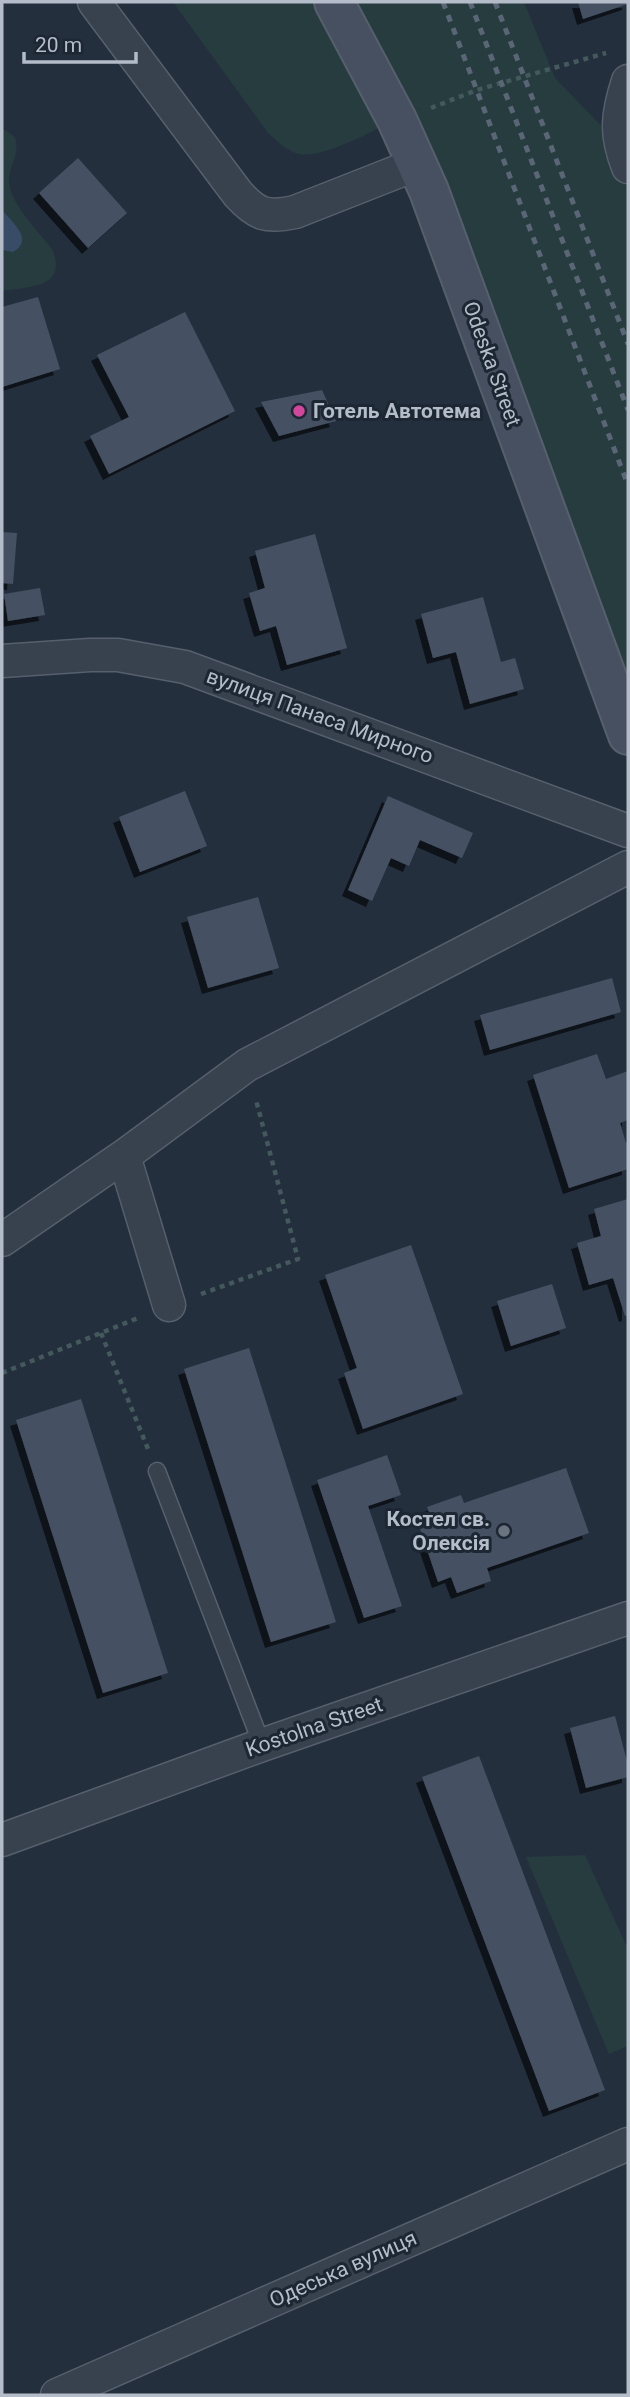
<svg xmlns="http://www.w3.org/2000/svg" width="630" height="2397" font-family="Roboto,sans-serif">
<defs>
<filter id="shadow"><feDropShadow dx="-6" dy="6" stdDeviation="0" flood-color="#0009"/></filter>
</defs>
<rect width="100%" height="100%" fill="#242f3e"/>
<!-- green -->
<path fill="#263c3f" d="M173,2H524L555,78L619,144L628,167V735L396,120C374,130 322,159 299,154C287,151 277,141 268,133Z
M2,128L15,137C20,156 10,162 9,180C8,201 39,232 52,249C69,288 28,287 2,291Z
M585,1855L628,1949V2046L609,2054L526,1857Z"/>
<!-- water -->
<path fill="#394c67" d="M2,210C12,222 35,240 13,252L2,250Z"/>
<!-- building -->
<path fill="#455162" filter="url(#shadow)" d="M578,2H628V4L583,19Z
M78,158L127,213L88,248L39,193Z
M38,297L60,369L2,387V307Z
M185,312L235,411L109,474L90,436L129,417L97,355Z
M322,390L336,421L279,436L261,402Z
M2,532L17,533L13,584L2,583Z
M315,534L347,648L287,665L276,626L260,631L249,593L265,588L255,551Z
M40,588L45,615L8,621L4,594Z
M483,597L501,662L515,658L524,689L470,704L456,652L433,658L421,614Z
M185,791L207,846L140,872L119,817Z
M388,796L473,833L462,858L420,840L409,866L391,858L372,901L348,890Z
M258,897L279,968L208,988L187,917Z
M612,978L621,1012L490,1050L480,1015Z
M597,1054L606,1079L628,1071V1120L620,1123L626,1143H628V1169L569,1188L533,1075Z
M628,1199V1315L625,1316L613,1278L589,1285L577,1243L601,1236L594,1209Z
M411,1245L463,1394L363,1429L344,1373L357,1368L325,1275Z
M552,1284L566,1328L511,1346L497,1301Z
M249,1348L336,1622L271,1642L184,1369Z
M81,1399L168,1673L103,1693L16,1420Z
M387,1455L401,1495L368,1506L402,1606L364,1618L317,1480Z
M566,1468L589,1533L487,1568L491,1581L457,1593L451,1577L438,1582L420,1529L434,1525L427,1507L461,1495L464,1503Z
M615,1716L628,1765V1777L586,1788L570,1728Z
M479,1756L605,2090L549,2111L422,1777Z"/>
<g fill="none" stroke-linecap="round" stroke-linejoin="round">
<defs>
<path id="service" d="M157,1471L262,1745"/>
<path id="minor" d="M94,2L238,194C257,215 267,218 295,212L417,164
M628,81C617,115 615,134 628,167
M2,661L90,655H118L185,667L628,831
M124,1156L169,1305
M2,1240L124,1156L247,1065L628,867
M2,1840L262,1745L628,1618
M57,2395L628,2144"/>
<path id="secondary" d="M334,2L397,120L429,191L628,735"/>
</defs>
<!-- service casing -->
<use href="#service" stroke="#565f6c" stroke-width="19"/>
<!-- minor casing -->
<use href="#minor" stroke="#565f6c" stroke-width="35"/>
<!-- secondary casing -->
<use href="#secondary" stroke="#565f6c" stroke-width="42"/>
<!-- path -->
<path stroke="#44595c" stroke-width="4.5" stroke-dasharray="5 5" stroke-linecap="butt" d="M431,108L477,90L606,53
M201,1294L298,1259L256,1100
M101,1333L148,1449
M2,1373L138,1318"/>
<!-- service -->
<use href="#service" stroke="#38414e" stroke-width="16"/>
<!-- minor -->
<use href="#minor" stroke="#38414e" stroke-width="32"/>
<!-- secondary -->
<use href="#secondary" stroke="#465061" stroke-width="38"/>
<!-- rail -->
<path stroke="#5a6575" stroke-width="5" stroke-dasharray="7 7" stroke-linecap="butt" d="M443,2L628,485
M470,2L628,410
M495,2L628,344"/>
</g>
<!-- markers -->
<circle fill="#d1479c" stroke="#1d2633" stroke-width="2.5" cx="299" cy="411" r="7"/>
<circle fill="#6b7280" stroke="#1d2633" stroke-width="2.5" cx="504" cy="1531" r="7"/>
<g text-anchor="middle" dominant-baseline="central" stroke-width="6" stroke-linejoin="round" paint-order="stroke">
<!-- street labels -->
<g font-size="21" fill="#b4bcc9" stroke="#1d2633">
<text transform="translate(492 364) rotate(70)">Odeska Street</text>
<text transform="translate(320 716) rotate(20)">вулиця Панаса Мирного</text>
<text transform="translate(314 1727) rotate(-19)">Kostolna Street</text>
<text transform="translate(343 2269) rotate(-24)">Одеська вулиця</text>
</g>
<!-- poi labels -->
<g font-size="21" font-weight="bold" fill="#b4bcc9" stroke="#1d2633" text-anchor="start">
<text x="313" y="411">Готель Автотема</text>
<text x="490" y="1519" text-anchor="end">Костел св.<tspan x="490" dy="24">Олексія</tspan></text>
</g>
</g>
<!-- border -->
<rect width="630" height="2397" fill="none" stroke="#b4bcc9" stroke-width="7"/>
<!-- scale -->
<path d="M24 52v10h112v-10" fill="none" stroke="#b4bcc9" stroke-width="3.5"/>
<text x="35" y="52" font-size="21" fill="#b4bcc9" stroke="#1d2633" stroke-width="5" paint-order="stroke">20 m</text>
</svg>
